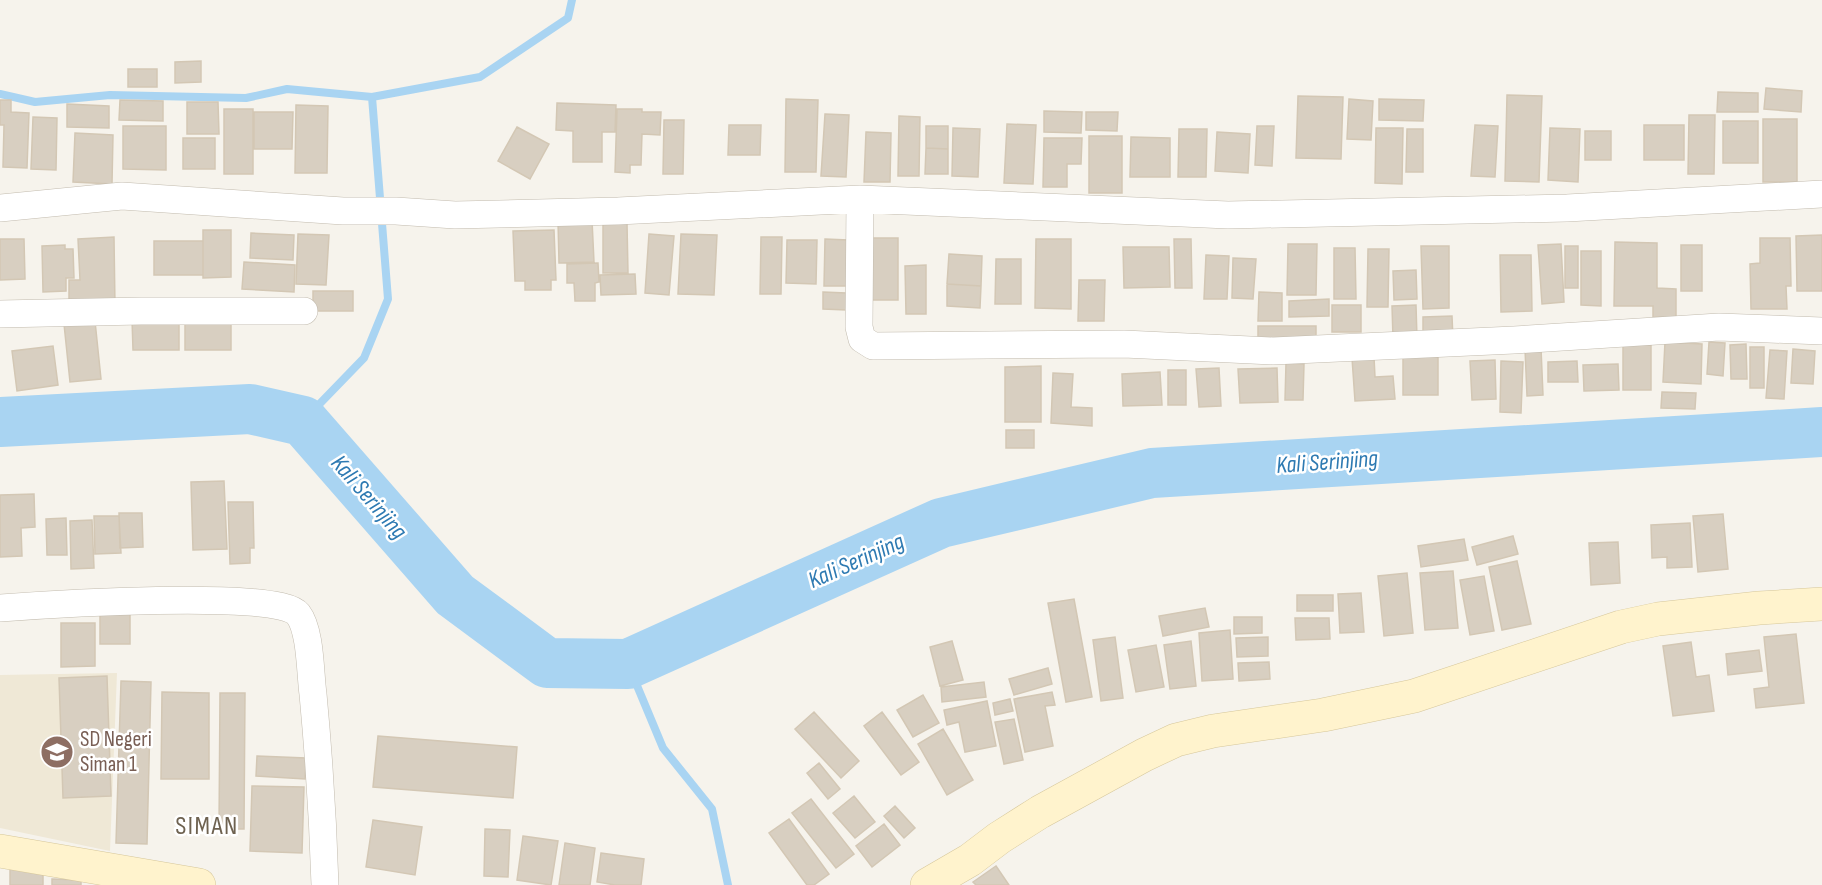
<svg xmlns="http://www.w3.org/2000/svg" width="1822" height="885" font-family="'Sofia Sans Condensed',sans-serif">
<rect width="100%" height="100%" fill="#f6f3ec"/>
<!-- education -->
<path fill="#efe8d6" d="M117,673L110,851L0,828V675Z"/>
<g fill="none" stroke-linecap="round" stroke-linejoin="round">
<!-- stream -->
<path stroke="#a9d4f2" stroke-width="8" d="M0,94L35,102L110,95L246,98L287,89L372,97
M303,421L364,358L388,299L372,97L480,77L568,18L572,0
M628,664L663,748L712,809L728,885"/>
<!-- river -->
<path stroke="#a9d4f2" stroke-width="50" d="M0,422L250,409L303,421L455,595L547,663L628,664L941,523L1152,473L1822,432"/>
</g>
<!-- building -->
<path fill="#d8cfc1" stroke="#d3c7b4" stroke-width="1.5" d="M201,61V82L175,83V62Z
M128,69H157V87H128Z
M1766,88L1802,91L1801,112L1764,109Z
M1718,92L1758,93V112H1717Z
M1507,95L1542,96L1539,182L1505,181Z
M1298,96L1343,97L1341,159L1296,158Z
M786,99L818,100L816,172H785Z
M1349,99L1373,101L1371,140L1347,139Z
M1379,99L1424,100L1423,121L1379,120Z
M0,100H11V112L29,113L27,168L3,167L4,125H0Z
M120,100L163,101V121L119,120Z
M187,102H218L219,134H187Z
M557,103L616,105L615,132H602V162H573V131L556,130Z
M67,104L109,106V128L67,127Z
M296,105L328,106L327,173H295Z
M224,109H253V174H224Z
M617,109H642V112H661L660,135L642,134L641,165H630V173L615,172Z
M1044,111L1082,112L1081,133L1044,132Z
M254,112H293L292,149H254Z
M1086,112H1118L1117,131L1086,130Z
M825,114L849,115L846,177L821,176Z
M1689,115H1715L1714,174H1688Z
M899,116L920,117L919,176H898Z
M33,117L57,118L56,170L31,169Z
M1763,119H1797V182H1763Z
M664,120H684L683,174H663Z
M1723,121H1758V163H1723Z
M1007,124L1036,125L1033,184L1004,183Z
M729,125H761L760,155H728Z
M1475,125L1498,126L1495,177L1471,176Z
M1644,125H1684V160H1644Z
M123,126H166V170L123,169Z
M926,126H948V149L926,148Z
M1257,126H1274L1272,166L1255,165Z
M517,127L549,144L530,179L498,161Z
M953,128L980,129L978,177L952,176Z
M1376,128H1403L1402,184L1375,183Z
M1550,128L1580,129L1578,182L1548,180Z
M1179,129H1207L1206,177H1178Z
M1407,129H1423V172H1406Z
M1585,131H1611V160H1585Z
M866,132L891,133L890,182H864Z
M1217,132L1250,134L1248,173L1215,171Z
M75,133L113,135L112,184L73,182Z
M1089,136H1122V193H1089Z
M1131,137L1170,138V177H1130Z
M183,138H215V169H183Z
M1044,138H1082L1081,164H1067V187H1043Z
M926,148L948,149V174H925Z
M592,220L594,262L559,263L558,221Z
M603,223H627L628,273H603Z
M203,230H231V277L203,278Z
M554,230L556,280H551V290H525V281H515L513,231Z
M251,233L294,235L293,260L250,258Z
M298,234L329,235L326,285L296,284Z
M649,234L674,236L669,295L645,293Z
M681,234L717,235L714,295L678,294Z
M1822,235V291H1797L1796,236Z
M114,237L115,306H69V280H80L78,239Z
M761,237H782L781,294H760Z
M871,238H898V300H871Z
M1760,238H1790L1791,286H1786L1787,309H1751L1750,264L1760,263Z
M0,239H24L25,279L0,280Z
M825,239L848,240L847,286H824Z
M1036,239H1071V309L1035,308Z
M1174,239H1191L1192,288H1175Z
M787,240H817L816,284L786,283Z
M154,241H203V275H154Z
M1615,242L1657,243V288L1676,289V318L1653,317V306H1614Z
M1288,244H1317L1316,295H1287Z
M1561,244L1564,302L1542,304L1538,245Z
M65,245V249H73L74,278H66V291L43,292L42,246Z
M1681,245H1702V291H1681Z
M1421,246H1449V308L1423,309Z
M1565,246H1578V288H1565Z
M1123,247H1169L1170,287L1124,288Z
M1334,248H1355L1356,299H1334Z
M1368,249H1389L1388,307H1367Z
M1581,251H1601V306L1581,305Z
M949,254L982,256L981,286L947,284Z
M1206,255L1229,256L1227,299H1204Z
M1500,255H1531L1532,311L1501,312Z
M1233,258L1256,259L1253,299L1232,298Z
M996,259H1021V304H995Z
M244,262L295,265L294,292L242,289Z
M598,263L599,282L595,283V301H575L574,283H567V264Z
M926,265V314H906L905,266Z
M1416,270L1417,299L1394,300L1393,271Z
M635,274L636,294L601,295L600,275Z
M1079,280H1105L1104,321H1078Z
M947,284L981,286L980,308L947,306Z
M313,291H353V311H313Z
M823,292L846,293V310L823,309Z
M1259,292L1282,293V321H1258Z
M1329,299V316L1289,317V301Z
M1332,305H1361V332H1332Z
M1416,305L1417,338H1393L1392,306Z
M1452,316L1453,339L1423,340V317Z
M179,318V350H133L132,319Z
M185,320H231V350H185Z
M95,321L101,379L70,382L64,324Z
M1258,326H1316V343H1258Z
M1665,342L1702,344L1701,384L1663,382Z
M1709,342L1725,343L1723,376L1707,374Z
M1746,344L1747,379H1731L1730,345Z
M1623,345H1651V390H1623Z
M53,346L58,385L17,391L12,351Z
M1750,347H1764V388H1750Z
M1541,348L1543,395L1527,396L1525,349Z
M1793,349L1815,351L1813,384L1791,383Z
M1770,350L1787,351L1784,399L1766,398Z
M1374,357L1375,377L1393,376L1395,399L1355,401L1352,358Z
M1403,357H1438V395H1403Z
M1495,360L1496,399L1472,400L1470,361Z
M1501,361L1523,362L1521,413L1500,412Z
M1577,361L1578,382H1548V362Z
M1286,363L1304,364L1303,400H1285Z
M1618,364L1619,390L1584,391L1583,365Z
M1041,366V422H1005V367Z
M1219,368L1221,406L1199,407L1196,369Z
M1277,368L1278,402L1240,403L1238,369Z
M1168,370H1186V405H1168Z
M1160,372L1162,405L1123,406L1122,374Z
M1053,373L1073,374L1071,407L1092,408V426L1051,423Z
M1662,392L1696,393L1695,409L1661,408Z
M1006,430H1034V448H1006Z
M224,481L227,549L193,550L191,482Z
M34,494L35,527L21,528L22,556L0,557V495Z
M228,502H253L254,548H250V563L230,564Z
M119,513H142L143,547L120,548Z
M1723,514L1728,569L1698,572L1693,516Z
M94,516H119L121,553L95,554Z
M66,518L67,555H47L46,519Z
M92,520L94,568L71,569L70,521Z
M1690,523L1692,567L1667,568V557L1652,558L1651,525Z
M1513,536L1518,554L1477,565L1472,547Z
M1464,539L1468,560L1421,567L1418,546Z
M1618,542L1620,583L1591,585L1589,543Z
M1517,561L1531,624L1502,630L1489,567Z
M1453,571L1458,628L1425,630L1420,573Z
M1407,573L1413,633L1384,636L1378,576Z
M1484,576L1494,631L1470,635L1460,580Z
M1361,593L1364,632L1340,633L1338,594Z
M1297,595H1333V611H1297Z
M1074,599L1092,697L1066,702L1048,603Z
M100,608H130V644H100Z
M1205,608L1209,627L1163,636L1159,616Z
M1234,617H1262V633L1234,634Z
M1295,618H1329L1330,639L1296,640Z
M61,623H95V666L61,667Z
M1230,630L1233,679L1202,681L1199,633Z
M1796,634L1804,703L1756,708L1754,689L1769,687L1764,637Z
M1115,637L1123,698L1101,701L1093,640Z
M1268,637V656L1237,657L1236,638Z
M952,641L963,680L940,686L930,647Z
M1191,641L1196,686L1170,689L1164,645Z
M1691,642L1696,677L1709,675L1714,711L1673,716L1663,646Z
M1156,645L1164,687L1136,692L1128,650Z
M1759,650L1762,671L1728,675L1726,654Z
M1269,662L1270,679L1239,681L1238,663Z
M1048,668L1052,684L1014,695L1009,679Z
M107,676L111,796L63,798L59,678Z
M121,681L151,682L147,844L116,843Z
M984,682L986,697L942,702L941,687Z
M162,692L209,693V779H161Z
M1052,692L1055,705L1045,706L1053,746L1025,752L1014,699Z
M220,693H245L244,829H219Z
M923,695L939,723L913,737L897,710Z
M1010,699L1013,711L995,715L993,703Z
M987,701L996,746L965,752L959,722L947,725L944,710Z
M814,712L859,761L841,778L795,729Z
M882,712L919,762L901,775L864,726Z
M1014,719L1023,760L1004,764L995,722Z
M943,729L973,780L947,795L918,744Z
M378,736L517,747L513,798L373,787Z
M257,756L306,758L305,779L256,776Z
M819,763L840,789L828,799L807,773Z
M252,786L304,787L302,853L250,851Z
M854,796L875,822L855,838L833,813Z
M811,799L854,854L836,868L792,813Z
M895,806L915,828L904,838L884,816Z
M789,819L829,874L814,885H807L769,833Z
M373,820L422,827L415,875L366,867Z
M884,824L900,845L872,867L856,846Z
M485,829L510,830L508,877L484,876Z
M523,836L558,841L551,885L517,880Z
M565,843L595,848L590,885H559Z
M601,853L644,859L641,885H615L597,882Z
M996,866L1009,885H976L973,882Z
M10,868H43V885H10Z
M52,879L81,880V885H52Z"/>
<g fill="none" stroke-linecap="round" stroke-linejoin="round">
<defs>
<path id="minor" d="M860,199L859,327L862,339L873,346L1124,344L1273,351L1514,340L1719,327L1822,331
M0,208L122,196L343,211H396L455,215L618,211L860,199L1228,215L1567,208L1822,194
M0,314L141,311H304
M0,608C41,605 278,589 298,614C311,631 310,673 313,694C319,758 323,821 325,885"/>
<path id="secondary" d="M0,851L199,885
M927,885L970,860L999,838L1040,812L1144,755L1176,740L1213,731L1323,715L1414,696L1621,627L1658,619L1759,608L1822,604"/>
</defs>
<!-- minor casing -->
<use href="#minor" stroke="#c2bbae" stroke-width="28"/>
<!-- secondary casing -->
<use href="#secondary" stroke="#d6c79b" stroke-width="34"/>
<!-- minor -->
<use href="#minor" stroke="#fff" stroke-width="27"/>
<!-- secondary -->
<use href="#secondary" stroke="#fff3cd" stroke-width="33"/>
</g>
<!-- icons -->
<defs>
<symbol id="school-disc" viewBox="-11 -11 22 22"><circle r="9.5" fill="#8d6e63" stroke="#fff"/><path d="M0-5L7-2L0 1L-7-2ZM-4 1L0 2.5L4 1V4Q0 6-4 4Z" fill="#fff"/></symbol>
</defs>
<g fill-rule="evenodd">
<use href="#school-disc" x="38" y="733" width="38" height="38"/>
</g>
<g text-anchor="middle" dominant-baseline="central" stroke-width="5" stroke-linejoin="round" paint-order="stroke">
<!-- education labels -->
<g font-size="22" fill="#785e54" stroke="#fff" text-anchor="start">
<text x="80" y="739">SD Negeri<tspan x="80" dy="25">Siman 1</tspan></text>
</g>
<!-- water labels -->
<g font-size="24" font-style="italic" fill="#2e7ab2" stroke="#fff">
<text transform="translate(1327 462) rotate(-4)">Kali Serinjing</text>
<text transform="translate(369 497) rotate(49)">Kali Serinjing</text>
<text transform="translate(856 561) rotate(-24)">Kali Serinjing</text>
</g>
<!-- quarter labels -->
<g font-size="26" letter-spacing="1.5" fill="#6e6250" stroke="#fff">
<text x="207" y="826">SIMAN</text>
</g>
</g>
</svg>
